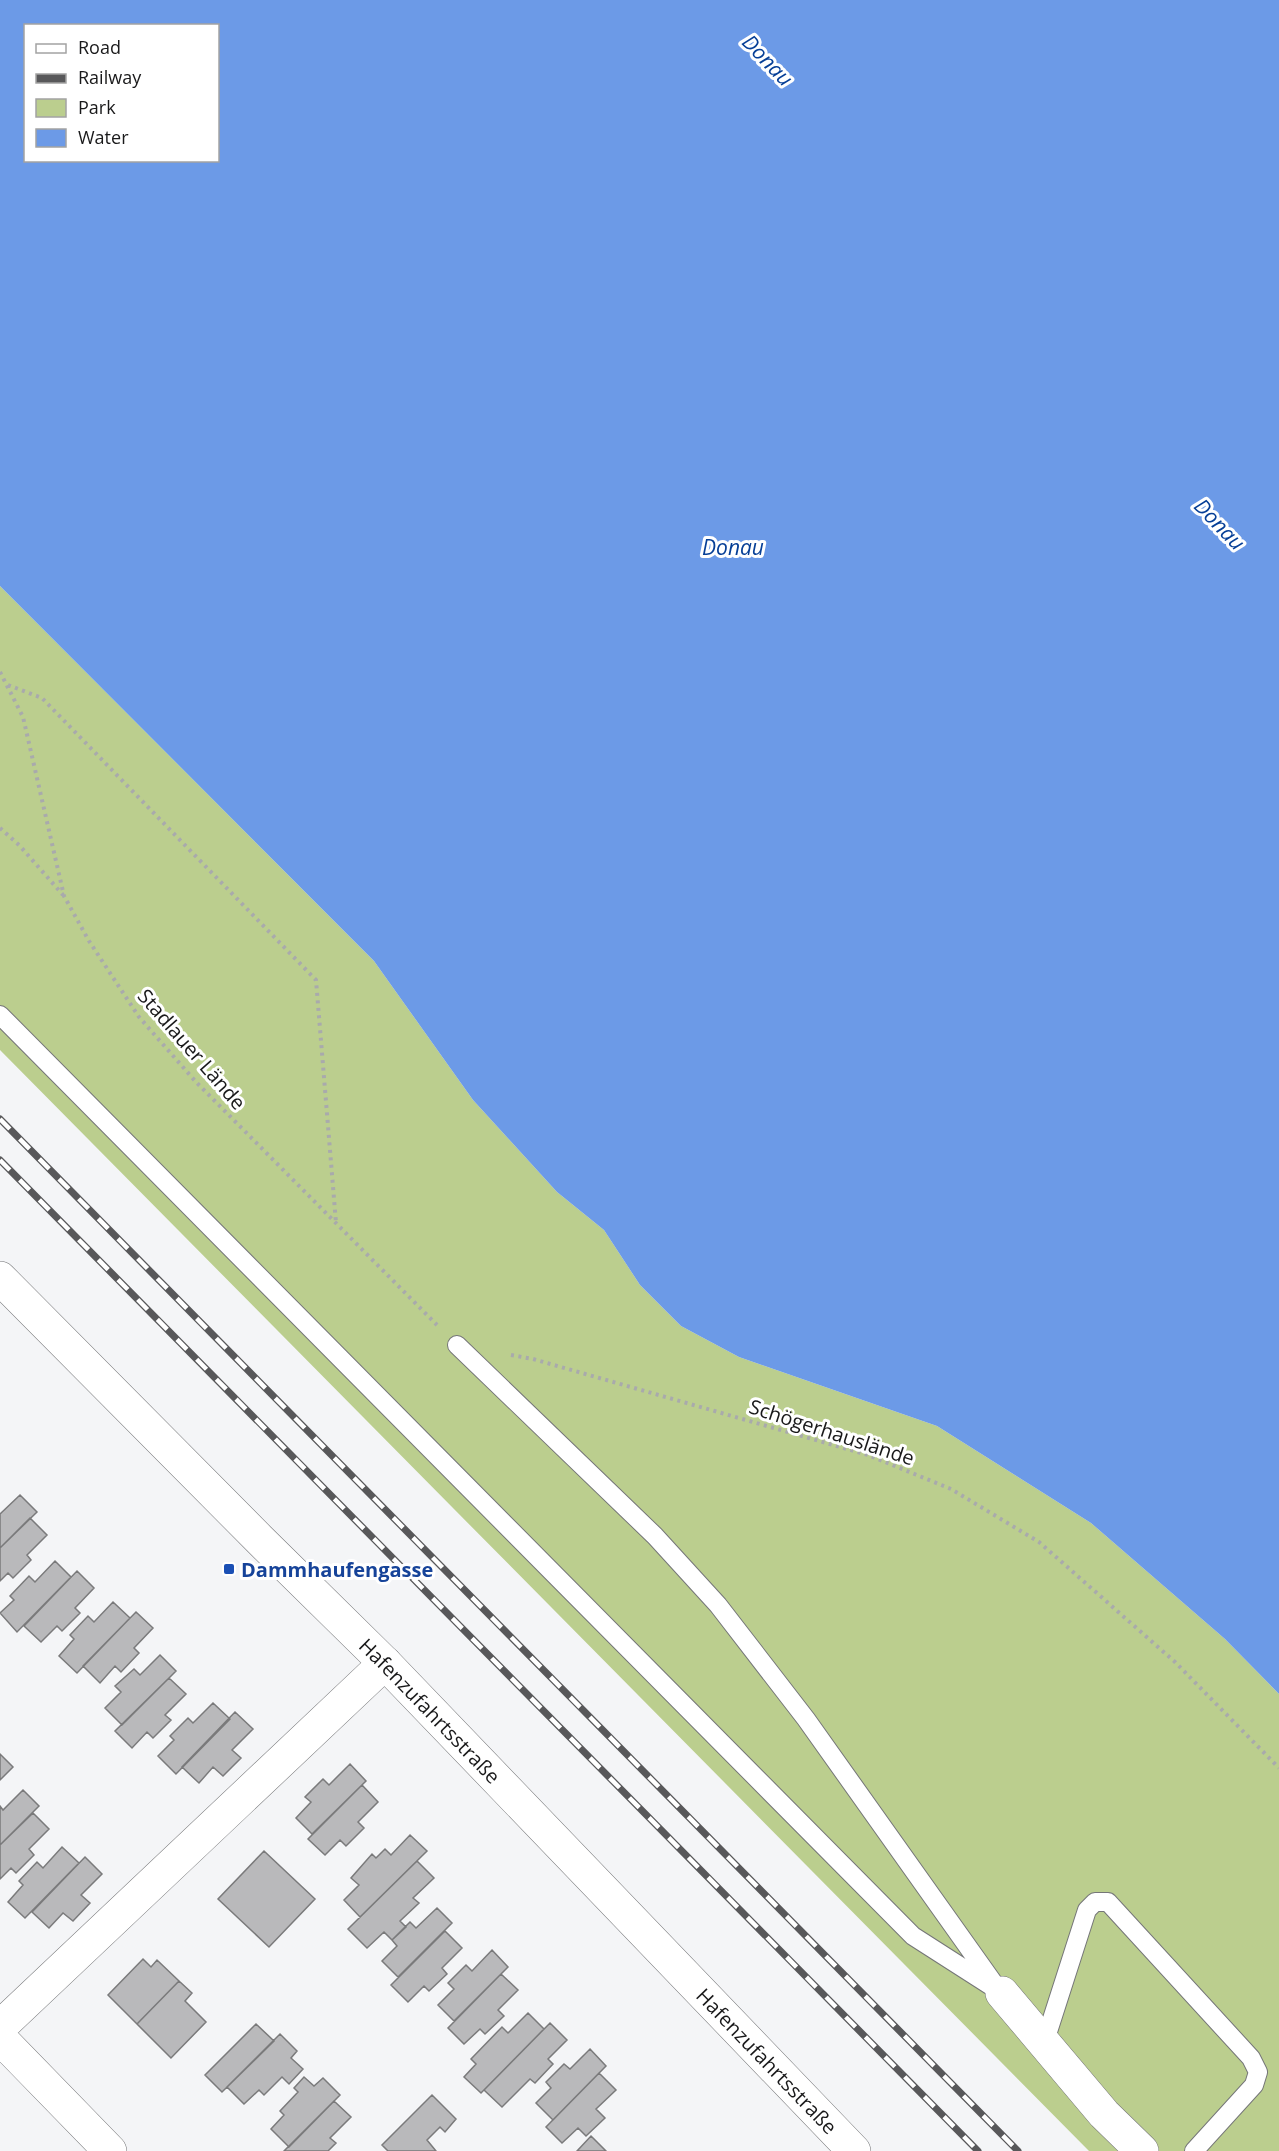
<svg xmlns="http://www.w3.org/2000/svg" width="1279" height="2151" font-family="'Open Sans',sans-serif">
<rect width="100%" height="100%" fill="#f4f5f7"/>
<!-- green -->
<path fill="#bbce8e" d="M0,586L374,961L473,1100L557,1192L604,1230L640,1285L681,1326L739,1357L937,1426L1091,1523L1225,1639L1279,1694V2151H1089L0,1050Z"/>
<!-- water -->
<path fill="#6c9ae7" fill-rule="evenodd" d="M0,0H1279V1694L1225,1639L1091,1523L937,1426L739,1357L681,1326L640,1285L604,1230L557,1192L473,1100L374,961L0,586ZM26,26H218V160H26Z"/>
<!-- building -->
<path fill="#b9b9bb" stroke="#7a7a7b" stroke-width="1.5" d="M20,1495L37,1512L0,1548V1514Z
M30,1518L47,1535L27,1555L31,1560L13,1578L8,1573L0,1581V1548Z
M55,1561L71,1577L17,1632L0,1613L14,1600L10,1596L29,1576L35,1582Z
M77,1571L94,1588L75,1608L80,1613L62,1631L57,1626L41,1642L24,1626Z
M113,1602L130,1618L77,1673L59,1656L74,1639L70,1635L88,1616L94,1622Z
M136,1612L153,1628L134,1648L139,1653L121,1672L115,1666L100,1683L83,1666Z
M160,1655L176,1671L122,1725L105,1708L121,1692L115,1686L134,1669L140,1675Z
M169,1678L186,1694L165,1715L171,1720L153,1738L147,1732L132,1748L115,1731Z
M213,1703L230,1719L176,1774L158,1756L174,1740L170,1736L188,1718L193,1723Z
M235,1712L253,1729L232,1750L241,1758L223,1776L213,1767L199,1783L182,1767Z
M0,1754L13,1767L0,1780Z
M350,1764L366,1781L312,1834L296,1818L311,1802L305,1797L323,1779L329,1785Z
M362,1785L378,1802L358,1822L364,1828L346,1846L340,1840L325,1855L308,1839Z
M23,1790L39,1806L0,1845V1806L3,1810Z
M33,1813L49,1829L29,1849L34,1855L16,1873L11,1868L0,1879V1845Z
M410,1835L427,1851L360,1917L344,1900L359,1885L351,1878L372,1854L376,1858L385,1849L391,1855Z
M62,1847L79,1863L25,1918L8,1902L23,1885L19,1881L37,1862L43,1868Z
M264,1851L315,1899L269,1947L218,1899Z
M85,1857L102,1874L81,1895L90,1903L73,1921L63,1913L49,1928L32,1912Z
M417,1861L434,1878L413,1898L419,1903L400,1921L406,1927L392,1940L384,1932L367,1948L348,1929Z
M437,1908L452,1923L398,1977L382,1961L397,1946L392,1940L410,1922L416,1928Z
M445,1931L462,1948L442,1968L447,1974L429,1991L424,1986L408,2002L391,1985Z
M492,1950L508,1967L454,2021L438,2005L454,1989L448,1983L466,1965L472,1971Z
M143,1959L151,1967L157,1960L179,1981L137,2024L108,1995Z
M501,1974L518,1990L498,2010L504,2016L485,2034L480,2029L464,2044L448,2028Z
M179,1981L192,1993L185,2001L206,2022L171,2058L137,2024Z
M528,2013L544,2029L481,2093L464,2077L476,2064L471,2059L502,2027L508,2033Z
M550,2023L567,2040L548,2059L553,2064L535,2083L530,2079L502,2107L484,2090Z
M256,2024L274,2041L222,2092L205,2075Z
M280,2034L297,2051L291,2058L303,2069L289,2084L282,2077L264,2095L259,2090L244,2104L227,2087Z
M590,2049L606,2066L553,2120L536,2103L551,2088L546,2082L564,2064L570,2069Z
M599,2073L616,2090L596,2109L605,2118L586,2136L578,2128L562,2143L546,2127Z
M304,2077L314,2086L323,2078L340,2095L289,2147L271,2129L284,2115L280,2111L298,2092L294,2088Z
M432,2095L456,2119L445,2132L440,2127L427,2140L436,2151H388L382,2145Z
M334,2101L351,2117L330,2138L336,2143L328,2151H284Z
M591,2136L606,2151H577Z"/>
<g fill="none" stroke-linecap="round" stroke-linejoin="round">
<defs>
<path id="lane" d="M0,1015L913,1936L1002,1993
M457,1345L655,1536L718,1605L806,1719L995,1985
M1044,2044L1087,1910L1095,1902H1108L1251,2058L1258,2072L1254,2085L1194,2151"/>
<path id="street" d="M1002,1993L1104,2114L1142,2151
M0,2027L385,1663
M0,2038L110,2151"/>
<g id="primary">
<path id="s1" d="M0,1278L259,1539L385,1663L854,2151"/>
</g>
</defs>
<!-- lane casing -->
<use href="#lane" stroke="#757678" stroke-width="20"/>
<!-- street casing -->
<use href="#street" stroke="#757678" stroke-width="34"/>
<!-- primary casing -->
<use href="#primary" stroke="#757678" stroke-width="34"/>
<!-- path -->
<path stroke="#a9aaac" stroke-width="4" stroke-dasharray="3 4.5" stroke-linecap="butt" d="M0,672L23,717L64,896L89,941L139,1017L196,1082L437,1325
M8,685L42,698L316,980L336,1223
M0,828L20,846L63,895
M511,1355L533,1359L868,1455L951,1489L1039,1542L1175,1662L1279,1768"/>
<!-- lane -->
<use href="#lane" stroke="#fff" stroke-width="18"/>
<!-- street -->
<use href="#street" stroke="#fff" stroke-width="33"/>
<!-- primary -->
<use href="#primary" stroke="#fff" stroke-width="33"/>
<defs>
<path id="rail" d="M0,1119L1018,2151
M0,1160L978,2151"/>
</defs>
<!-- rail casing -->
<use href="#rail" stroke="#58585a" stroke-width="7"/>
<!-- rail -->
<use href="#rail" stroke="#fff" stroke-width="4.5" stroke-dasharray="14" stroke-linecap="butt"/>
</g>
<!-- markers -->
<rect fill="#1a4fb4" stroke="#fff" stroke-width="2" x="223" y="1563" width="12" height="12" rx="3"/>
<g text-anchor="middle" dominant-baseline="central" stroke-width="6" stroke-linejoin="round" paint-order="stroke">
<!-- street labels -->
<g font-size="20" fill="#19191a" stroke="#fff">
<text transform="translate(192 1049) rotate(49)">Stadlauer Lände</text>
<text transform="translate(832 1432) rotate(18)">Schögerhauslände</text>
<text stroke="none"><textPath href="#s1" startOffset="610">Hafenzufahrtsstraße</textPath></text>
<text stroke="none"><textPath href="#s1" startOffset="1096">Hafenzufahrtsstraße</textPath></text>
</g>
<!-- transit labels -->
<g font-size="20" font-weight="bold" fill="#164399" stroke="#fff" text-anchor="start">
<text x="241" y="1569">Dammhaufengasse</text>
</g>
<!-- water labels -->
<g font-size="21" font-style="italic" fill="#063f97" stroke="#fff">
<text transform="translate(768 60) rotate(46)">Donau</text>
<text transform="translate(1220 524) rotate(46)">Donau</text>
<text x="733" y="547">Donau</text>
</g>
</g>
<!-- legend -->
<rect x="24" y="24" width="195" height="138" fill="#ffffff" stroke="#a3a3a3" stroke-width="1.5"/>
<rect x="36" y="44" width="30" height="9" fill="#ffffff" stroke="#a3a3a3" stroke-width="1.5"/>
<text x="78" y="54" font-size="18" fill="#19191a">Road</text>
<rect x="36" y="74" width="30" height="9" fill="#58585a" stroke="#a3a3a3" stroke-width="1.5"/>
<text x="78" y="84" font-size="18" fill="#19191a">Railway</text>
<rect x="36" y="99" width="30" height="18" fill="#bbce8e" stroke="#a3a3a3" stroke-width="1.5"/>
<text x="78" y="114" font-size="18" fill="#19191a">Park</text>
<rect x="36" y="129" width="30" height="18" fill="#6c9ae7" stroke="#a3a3a3" stroke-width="1.5"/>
<text x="78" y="144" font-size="18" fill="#19191a">Water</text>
</svg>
